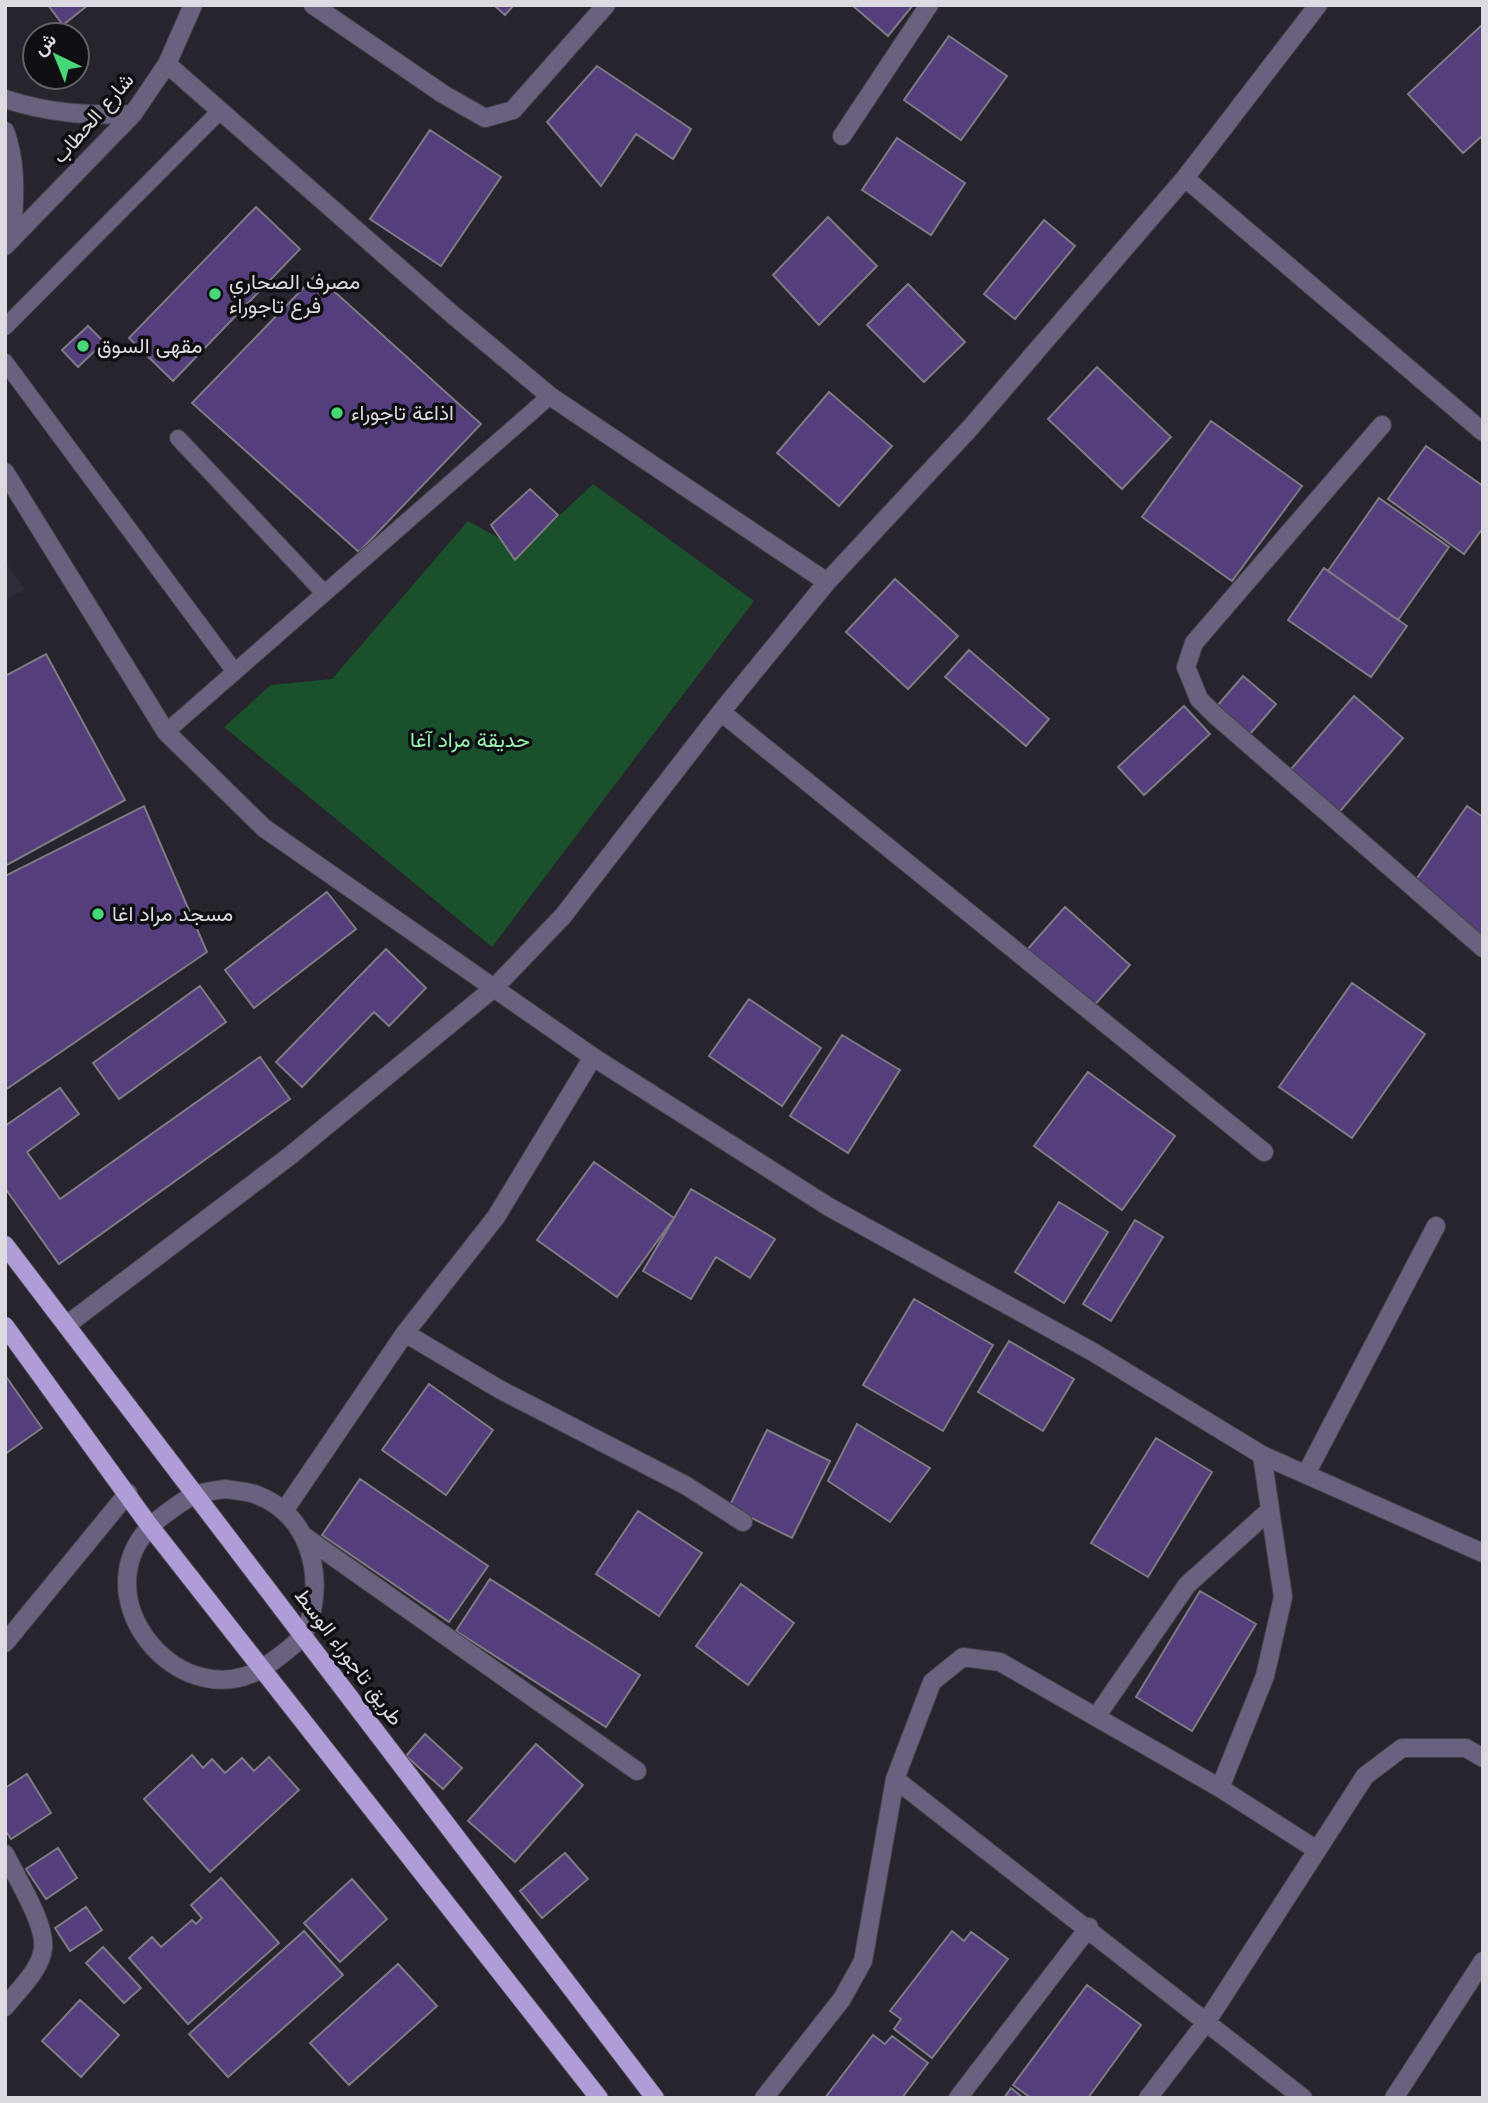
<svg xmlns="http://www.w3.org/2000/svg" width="1488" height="2103" font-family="Jost,Vazirmatn,sans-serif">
<rect width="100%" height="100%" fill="#27242d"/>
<!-- built -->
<path fill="#302c3a" d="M5,561L25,590L5,600Z"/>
<!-- green -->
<path fill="#1a512c" d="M593,484L754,601L492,947L224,727L271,685L332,679L468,521L522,551Z"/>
<!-- building -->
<path fill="#543e7b" stroke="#7d7a84" stroke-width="2" d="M48,5H88L63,25Z
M494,5H514L505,15Z
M852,5H913L888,36Z
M1483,24V135L1463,153L1408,94Z
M949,36L1007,76L961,140L904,100Z
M597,66L691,129L673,159L636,134L601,186L547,122Z
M430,130L501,177L441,266L370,219Z
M897,138L965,183L931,235L862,190Z
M256,207L300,249L173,381L129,338Z
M828,217L877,266L819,325L773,275Z
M1044,220L1075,246L1015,319L984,294Z
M316,275L481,424L359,552L192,403Z
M908,284L965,342L924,382L867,325Z
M88,326L104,342L78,367L62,350Z
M1097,367L1171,437L1122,489L1048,419Z
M829,392L892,446L839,506L777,453Z
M1211,421L1302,486L1232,581L1142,517Z
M1426,446L1483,486V528L1464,554L1388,499Z
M530,489L558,515L515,560L491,525Z
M1379,498L1449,547L1398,620L1328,571Z
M1324,568L1407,626L1371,677L1288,620Z
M895,579L958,636L908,689L846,632Z
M969,650L1049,719L1026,746L945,677Z
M46,654L125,800L5,866V676Z
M1243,676L1276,704L1244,741L1211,713Z
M1354,696L1403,738L1335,817L1286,775Z
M1184,706L1210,734L1144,795L1118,767Z
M144,806L207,952L5,1090V876Z
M1467,806L1483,817V935L1411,887Z
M327,892L356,929L254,1008L225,970Z
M1065,907L1130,965L1091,1009L1026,951Z
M386,949L426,988L389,1026L374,1012L302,1087L276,1062Z
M1352,983L1425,1034L1352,1138L1279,1087Z
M200,986L226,1022L119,1099L93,1063Z
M749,999L821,1048L782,1106L709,1056Z
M842,1035L900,1070L848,1153L790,1116Z
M260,1057L290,1099L59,1264L5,1188V1126L60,1088L79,1114L27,1152L60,1199Z
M1088,1072L1175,1136L1122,1210L1034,1146Z
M594,1162L674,1218L617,1297L537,1240Z
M691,1189L775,1239L750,1278L716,1257L691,1299L643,1271Z
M1059,1202L1108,1232L1064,1303L1015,1272Z
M1135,1220L1163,1237L1111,1321L1083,1304Z
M914,1299L993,1345L943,1431L863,1385Z
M1009,1341L1074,1379L1043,1431L978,1392Z
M7,1378L42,1428L5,1454V1380Z
M429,1384L493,1430L446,1495L382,1450Z
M857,1424L930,1468L890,1522L828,1481Z
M767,1430L830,1461L792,1538L729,1507Z
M1156,1438L1212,1472L1148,1577L1091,1543Z
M360,1479L488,1566L449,1622L322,1535Z
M638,1511L702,1553L659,1616L596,1574Z
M490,1579L640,1675L606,1727L456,1631Z
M741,1584L794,1623L748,1685L696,1646Z
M1200,1591L1256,1624L1192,1731L1136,1697Z
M425,1734L462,1768L443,1789L406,1756Z
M536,1744L583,1785L515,1862L468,1821Z
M192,1755L203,1768L212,1759L225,1773L242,1758L254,1771L269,1757L299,1790L210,1872L144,1799Z
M27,1774L51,1813L11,1839L5,1830V1788Z
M58,1848L77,1878L46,1899L26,1869Z
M565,1853L588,1879L542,1918L520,1891Z
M221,1878L279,1943L188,2024L129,1958L152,1937L161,1947L192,1920L196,1924L202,1918L191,1905Z
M352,1879L387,1919L340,1962L304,1923Z
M86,1907L102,1930L70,1951L55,1928Z
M304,1931L343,1975L228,2077L189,2034Z
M952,1931L964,1941L971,1932L1008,1959L932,2058L894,2029L901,2019L890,2011Z
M103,1947L141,1988L124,2003L86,1963Z
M398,1964L437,2006L349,2085L310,2043Z
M1087,1985L1141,2025L1088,2098H1031L1013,2085Z
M80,2000L119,2035L81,2077L42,2041Z
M873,2035L885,2044L892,2036L928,2063L902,2098H825Z
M1011,2088L1023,2098H1004Z"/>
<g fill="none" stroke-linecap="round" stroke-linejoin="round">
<defs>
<path id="service" d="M5,327L220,111
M5,362L235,672
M178,438L324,593
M166,732L550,396"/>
<path id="minor" d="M313,5L443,94L485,118L513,110L606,5
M167,64L453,315L550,396L827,582
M5,99C48,113 88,116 133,114
M5,131C18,166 14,202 12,239
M842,136L929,5
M1185,178L1483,432
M1382,425L1194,643L1186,667L1199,699L1214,714L1483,948
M721,712L1264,1152
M68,1324L291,1155L495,987L563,916L721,712L827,582L971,427L1185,178L1318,5
M405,1333L499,1389L685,1485L743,1522
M1306,1474L1436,1226
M226,1489C236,1491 248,1491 257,1495C308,1515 323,1570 310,1619C304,1640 290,1648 273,1661C184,1731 66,1587 164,1515C191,1495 192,1493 226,1489Z
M284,1511L405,1333L496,1217L593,1057
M304,1536L637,1771
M5,1643L128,1493
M1096,1717L1187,1585L1270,1510
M895,1779L1303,2098
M1220,1788L1265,1676L1283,1597L1262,1455
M5,1854C16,1877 46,1924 43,1948C41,1970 18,1990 5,2007
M764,2098L842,1999L863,1961L895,1779L932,1682L963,1657L1000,1662L1220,1788L1317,1850
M958,2098L1089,1927
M1148,2098L1207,2021L1365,1776L1402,1748H1466L1483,1758
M1394,2098L1483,1961"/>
<path id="tertiary" d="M5,246L133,114L167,64L193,5
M5,472L166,732L264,828L593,1057L829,1207L1093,1352L1262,1455L1483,1553"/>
<path id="primary" d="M5,1245L655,2098
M5,1326L149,1525L599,2098"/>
</defs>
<!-- service casing -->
<use href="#service" stroke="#44414a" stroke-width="18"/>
<!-- minor casing -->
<use href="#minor" stroke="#44414a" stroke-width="20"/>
<!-- tertiary casing -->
<use href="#tertiary" stroke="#44414a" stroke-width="20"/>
<!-- primary casing -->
<use href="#primary" stroke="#44414a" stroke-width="20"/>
<!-- service -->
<use href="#service" stroke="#6a617e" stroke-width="16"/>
<!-- minor -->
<use href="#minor" stroke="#6a617e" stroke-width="18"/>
<!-- tertiary -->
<use href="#tertiary" stroke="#6a617e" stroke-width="18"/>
<!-- primary -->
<use href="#primary" stroke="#af9dd7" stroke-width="18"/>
</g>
<!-- markers -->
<g fill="#47d779" stroke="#0f0e12" stroke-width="2.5">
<circle cx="215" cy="294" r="7"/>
<circle cx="83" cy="346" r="7"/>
<circle cx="337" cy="413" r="7"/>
<circle cx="98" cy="914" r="7"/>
</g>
<g text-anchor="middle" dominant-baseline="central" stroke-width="7" stroke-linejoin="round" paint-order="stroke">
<!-- street labels -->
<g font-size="21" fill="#dddbe1" stroke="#0f0e12">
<text transform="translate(93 118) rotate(-49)">شارع الحطاب</text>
<text transform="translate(349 1657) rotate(53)">طريق تاجوراء الوسط</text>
</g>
<!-- poi labels -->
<g font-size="21" fill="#dddbe1" stroke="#0f0e12" text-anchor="start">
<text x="229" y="282">مصرف الصحاري<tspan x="229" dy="24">فرع تاجوراء</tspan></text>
<text x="97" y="346">مقهى السوق</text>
<text x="351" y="413">اذاعة تاجوراء</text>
<text x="112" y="914">مسجد مراد اغا</text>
</g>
<!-- park labels -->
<g font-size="21" fill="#99f6b1" stroke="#0f0e12">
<text x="470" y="740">حديقة مراد آغا</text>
</g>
</g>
<!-- border -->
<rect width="1488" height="2103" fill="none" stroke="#dddbe1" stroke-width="14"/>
<!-- north arrow -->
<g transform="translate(56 56) rotate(317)"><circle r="33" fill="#0f0e12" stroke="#616065" stroke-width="2"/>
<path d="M0-5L12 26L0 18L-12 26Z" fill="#47d779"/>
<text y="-10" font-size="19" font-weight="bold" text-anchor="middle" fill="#dddbe1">ش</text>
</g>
</svg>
